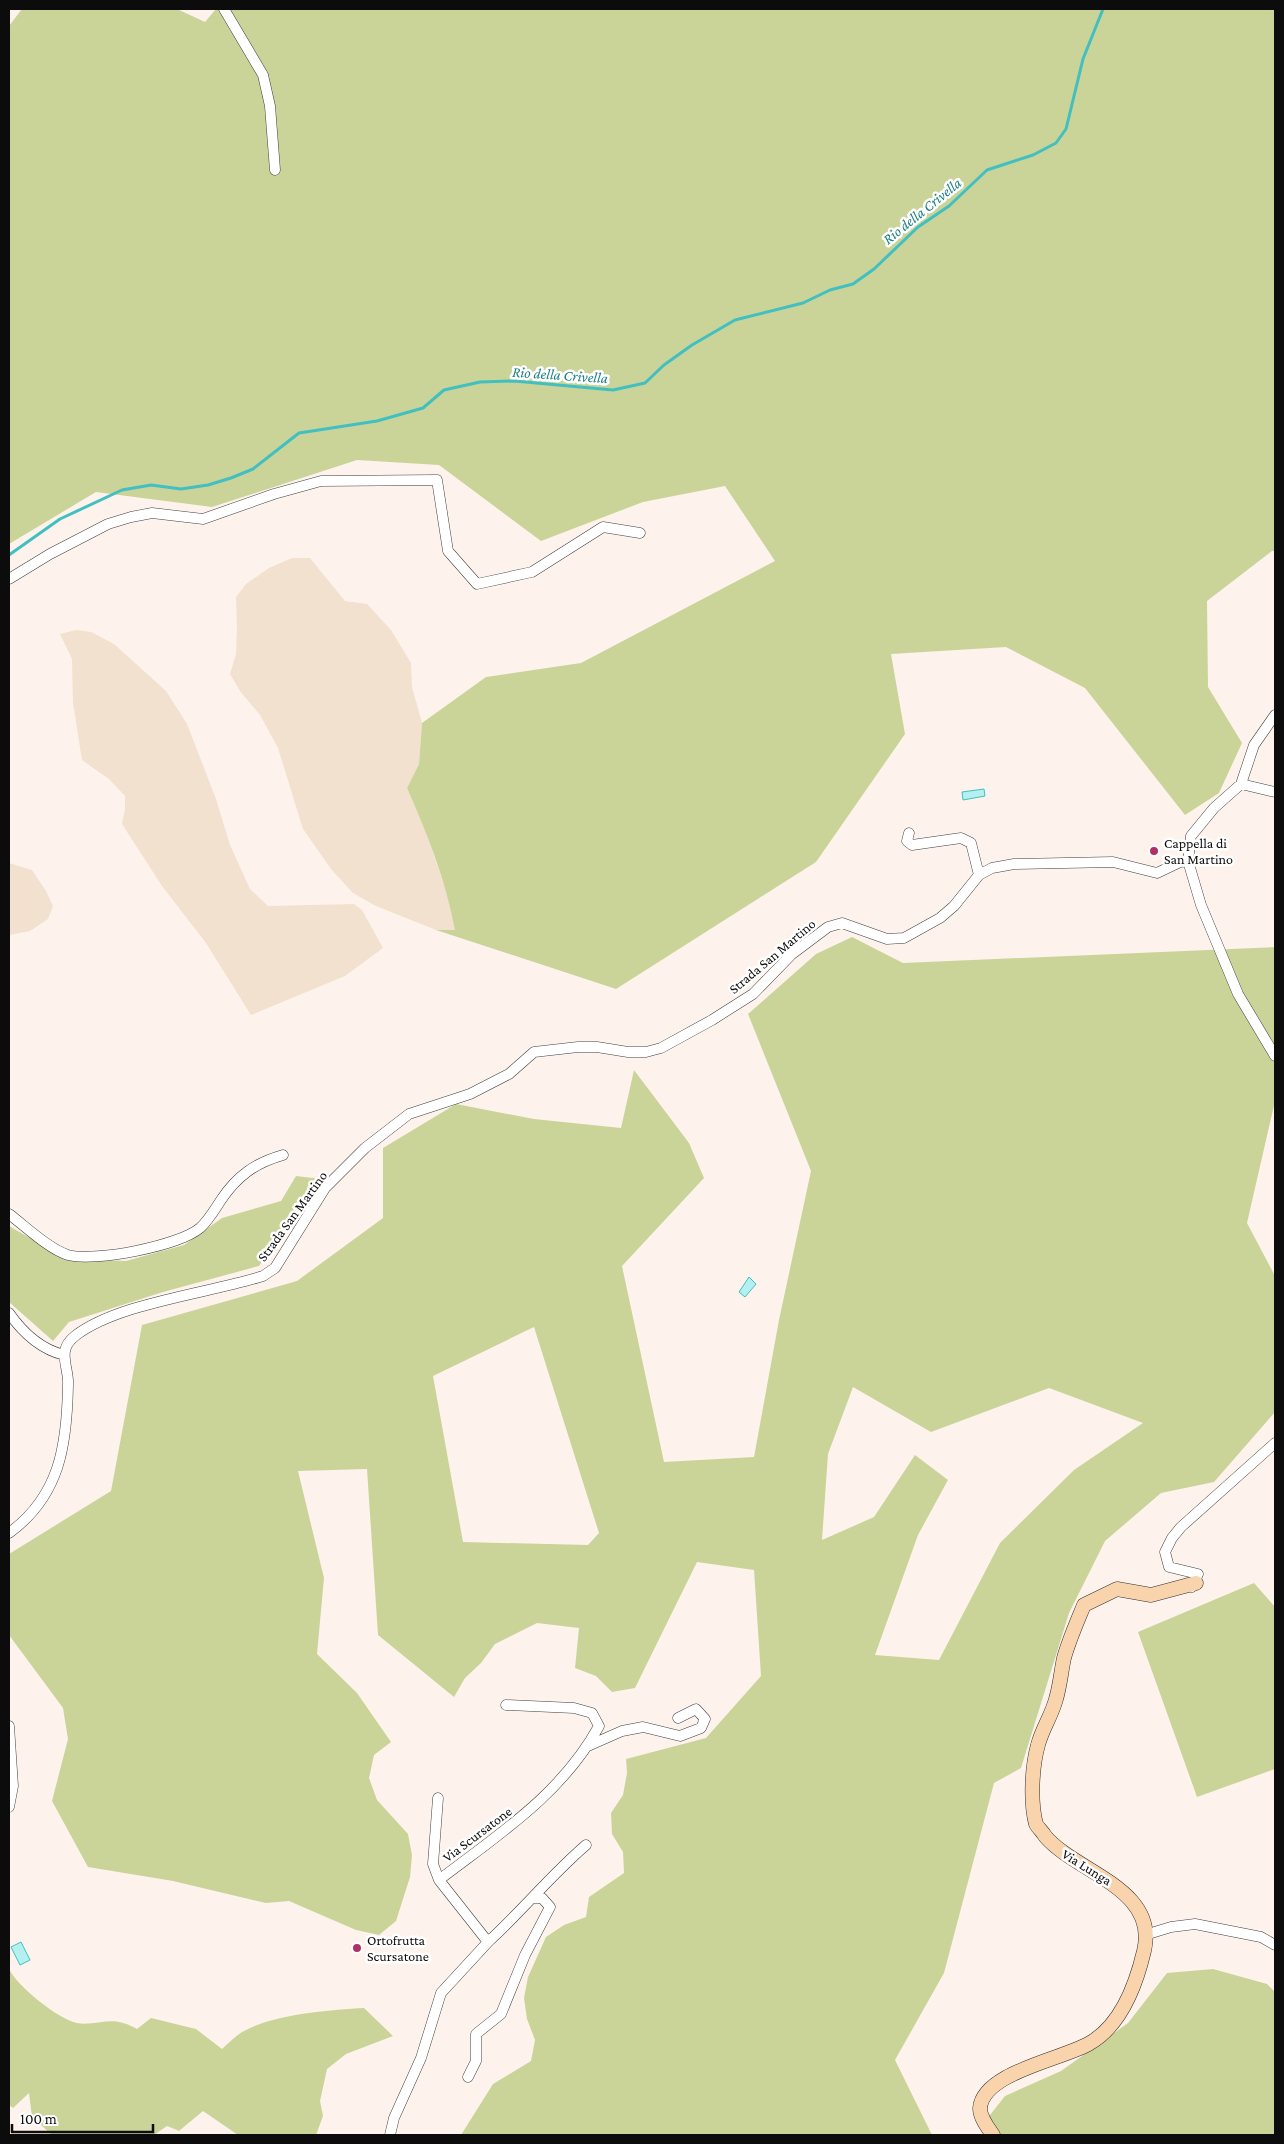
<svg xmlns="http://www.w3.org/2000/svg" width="1284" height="2144" font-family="'Crimson Pro',serif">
<rect width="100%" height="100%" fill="#fdf3ec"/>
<!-- farmland -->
<path fill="#f1e1ce" d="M292,558H310L345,601L367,604L391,630L411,663L412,687L422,723L419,764L407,788L425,829L451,906L455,930H436L376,906L353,893L331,869L303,829L278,748L260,715L240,691L230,674L236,654L237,628L236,597L246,584L269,568Z
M76,630L91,632L114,644L166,691L187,724L216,799L230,845L250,889L268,906L354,904L362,910L383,948L345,976L251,1015L206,943L162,886L122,824L125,809V796L109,779L82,760L73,703L72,659L60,634Z
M9,863L32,870L46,891L53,906L48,919L30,931L9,935Z"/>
<!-- forest -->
<path fill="#cad499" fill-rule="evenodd" d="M22,9H177L205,22L216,9H1275V551H1272L1207,601L1208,687L1242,743L1219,793L1185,815L1085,688L1006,647L891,654L905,734L816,862L616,989L436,930H455C446,881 427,833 407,788L419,764L422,723L486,677L581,663L775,561L725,486L643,502L541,541L439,465L357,460L212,507L96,492L9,544V26Z
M852,937L903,963L1275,947V1101L1247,1223L1275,1276V1412L1214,1482L1161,1493L1105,1541L1069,1613L1021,1768L994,1783L944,1973L895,2060L932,2135H461L493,2084L531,2061L535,2040L527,2019L524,1998L528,1977L546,1937L564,1925L586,1917L589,1897L624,1873L623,1852L612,1834L611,1813L623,1795L627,1773L626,1759L706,1738L761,1676L754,1570L697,1562L635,1688L612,1692L596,1676L575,1668L579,1628L537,1623L495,1644L481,1663L465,1678L454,1697L378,1635L367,1469L298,1471L324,1578L317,1654L357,1693L391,1742L374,1755L369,1778L377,1800L408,1834L412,1855L410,1877L396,1921L379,1935L356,1930L289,1901L266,1903L173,1881L88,1867L52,1801L68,1739L63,1708L9,1635V1554L111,1491L142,1325L297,1281L383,1218V1148L456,1104L534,1119L621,1128L634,1070L689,1143L704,1178L622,1266L664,1462L754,1457L779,1320L811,1171L748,1014L816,954ZM534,1327L599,1533L588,1545L463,1542L433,1376ZM853,1387L931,1432L1049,1388L1143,1423L1074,1470L1000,1543L939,1660L875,1655L918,1535L948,1480L915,1455L874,1517L822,1540L828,1454Z
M296,1176L321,1179L259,1266L163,1292L69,1322L53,1341L9,1302V1226L65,1258L126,1261L184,1245L222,1218L281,1201Z
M1254,1583L1275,1607V1769L1197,1797L1138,1632Z
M9,1969C17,1986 58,2019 77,2023C92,2026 109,2018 123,2023C128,2024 133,2027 137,2029L151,2018L196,2029L222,2049C229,2043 237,2034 246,2030C276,2014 330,2010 364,2008L393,2036L346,2054L327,2069L320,2101L323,2116L316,2135H238L203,2111L179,2131L167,2126L154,2135H52L32,2117L29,2093L13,2108L9,2105Z
M1213,1969L1267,1984L1275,1992V2135H996L986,2120L1005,2096L1061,2071L1128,2023L1167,1973Z"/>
<!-- water -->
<path fill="#b5f0f0" stroke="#42bfc1" d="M984,789L985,796L963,800L962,792Z
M749,1277L756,1284L745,1297L739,1292Z
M21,1942L30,1960L20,1965L11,1947Z"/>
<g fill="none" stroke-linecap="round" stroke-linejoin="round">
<!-- stream -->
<path stroke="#42bfc1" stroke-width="3" d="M9,555L60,519L122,490L151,485L181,489L208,485L231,478L253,469L299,433L377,421L423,408L444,390L480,382L514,381L613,390L645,383L664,365L692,345L735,320L803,303L830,290L853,284L874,269L918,227L949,206L987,170L1033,155L1056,143L1066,129L1083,59L1103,9"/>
<defs>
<path id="street" d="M224,9L263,75L270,106L275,170
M9,579L50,554L108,524L131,517L152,513L203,519L274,494L321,481L437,480L448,551L477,584L532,572L603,527L640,533
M1275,715L1254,745L1241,784L1214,808L1191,836L1188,861L1201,905L1238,994L1275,1056
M1241,784L1275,792
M909,833L907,841L912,845L961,838L971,843L979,875
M9,1214C25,1226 49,1249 68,1255C96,1262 178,1246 200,1228C208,1221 215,1209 221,1200C237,1176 255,1163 283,1155
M9,1313C23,1333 40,1349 64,1355
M9,1533C60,1496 67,1445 68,1385C69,1374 63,1361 65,1351C66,1345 70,1340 75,1336C117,1303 210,1293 263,1276L275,1268L325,1188L365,1148L409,1114L470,1094L509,1074L534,1052L578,1047H597L628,1052H646L661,1048L712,1020L753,994L792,954L828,927L842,923L887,939L904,938L940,918L954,906L979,875L992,868L1014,864L1113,862L1157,873L1180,862L1188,861
M1192,1587L1198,1574L1169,1567L1165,1552L1172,1538L1181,1527L1275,1443
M9,1726L13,1786L9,1807
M588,1746L622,1731L643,1727L680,1736L701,1728L705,1719L696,1709L678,1718
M438,1798L433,1864L439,1880
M1145,1935L1171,1927L1195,1924L1261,1937L1275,1945
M488,1942C522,1911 551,1875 586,1845
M468,2077L476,2061V2034L501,2014L525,1955L550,1907L542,1898H533
M390,2135L394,2118L421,2058L441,1993L488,1942L439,1880C499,1834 562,1794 599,1726L592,1713L574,1708L506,1705"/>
<path id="secondary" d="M993,2135C988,2128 980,2118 980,2108C983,2072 1064,2059 1090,2043C1121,2025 1136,1985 1144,1951C1159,1888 1076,1873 1045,1836C1043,1832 1038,1828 1036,1824C1030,1802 1032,1766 1038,1745C1042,1729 1052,1715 1056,1699C1060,1686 1061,1672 1064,1658C1069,1640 1077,1622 1084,1605L1117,1589L1151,1595L1196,1583"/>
</defs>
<!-- street casing -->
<use href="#street" stroke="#3f3f3f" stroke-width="11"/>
<!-- secondary casing -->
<use href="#secondary" stroke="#2e2e2e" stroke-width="15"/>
<!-- street -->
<use href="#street" stroke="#fff" stroke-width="10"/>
<!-- secondary -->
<use href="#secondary" stroke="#f8d3ac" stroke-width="14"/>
</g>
<!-- markers -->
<g fill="#af3067" stroke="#fff" stroke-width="2">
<circle cx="1154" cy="851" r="5"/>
<circle cx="357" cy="1948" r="5"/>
</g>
<g text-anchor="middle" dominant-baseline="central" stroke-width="5" stroke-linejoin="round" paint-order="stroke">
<!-- poi labels -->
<g font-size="14" fill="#0c0c0c" stroke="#fff" text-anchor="start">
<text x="1164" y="843">Cappella di<tspan x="1164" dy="16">San Martino</tspan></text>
<text x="367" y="1940">Ortofrutta<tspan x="367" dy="16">Scursatone</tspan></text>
</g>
<!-- street labels -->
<g font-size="14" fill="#0c0c0c" stroke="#fff">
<text transform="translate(772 956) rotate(-40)">Strada San Martino</text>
<text transform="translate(292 1216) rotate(-54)">Strada San Martino</text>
<text transform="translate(477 1834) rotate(-37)">Via Scursatone</text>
<text transform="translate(1087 1867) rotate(32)">Via Lunga</text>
</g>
<!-- water labels -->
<g font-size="15" font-style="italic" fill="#1e8085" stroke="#fff">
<text transform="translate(922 211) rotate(-39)">Rio della Crivella</text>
<text transform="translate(560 375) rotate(4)">Rio della Crivella</text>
</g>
</g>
<!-- border -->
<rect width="1284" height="2144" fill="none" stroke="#0c0c0c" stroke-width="20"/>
<!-- scale -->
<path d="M12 2124v8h141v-8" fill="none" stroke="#0c0c0c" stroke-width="2.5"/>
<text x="20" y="2124" font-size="15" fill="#0c0c0c" stroke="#ffffff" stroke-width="4" paint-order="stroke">100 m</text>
</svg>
